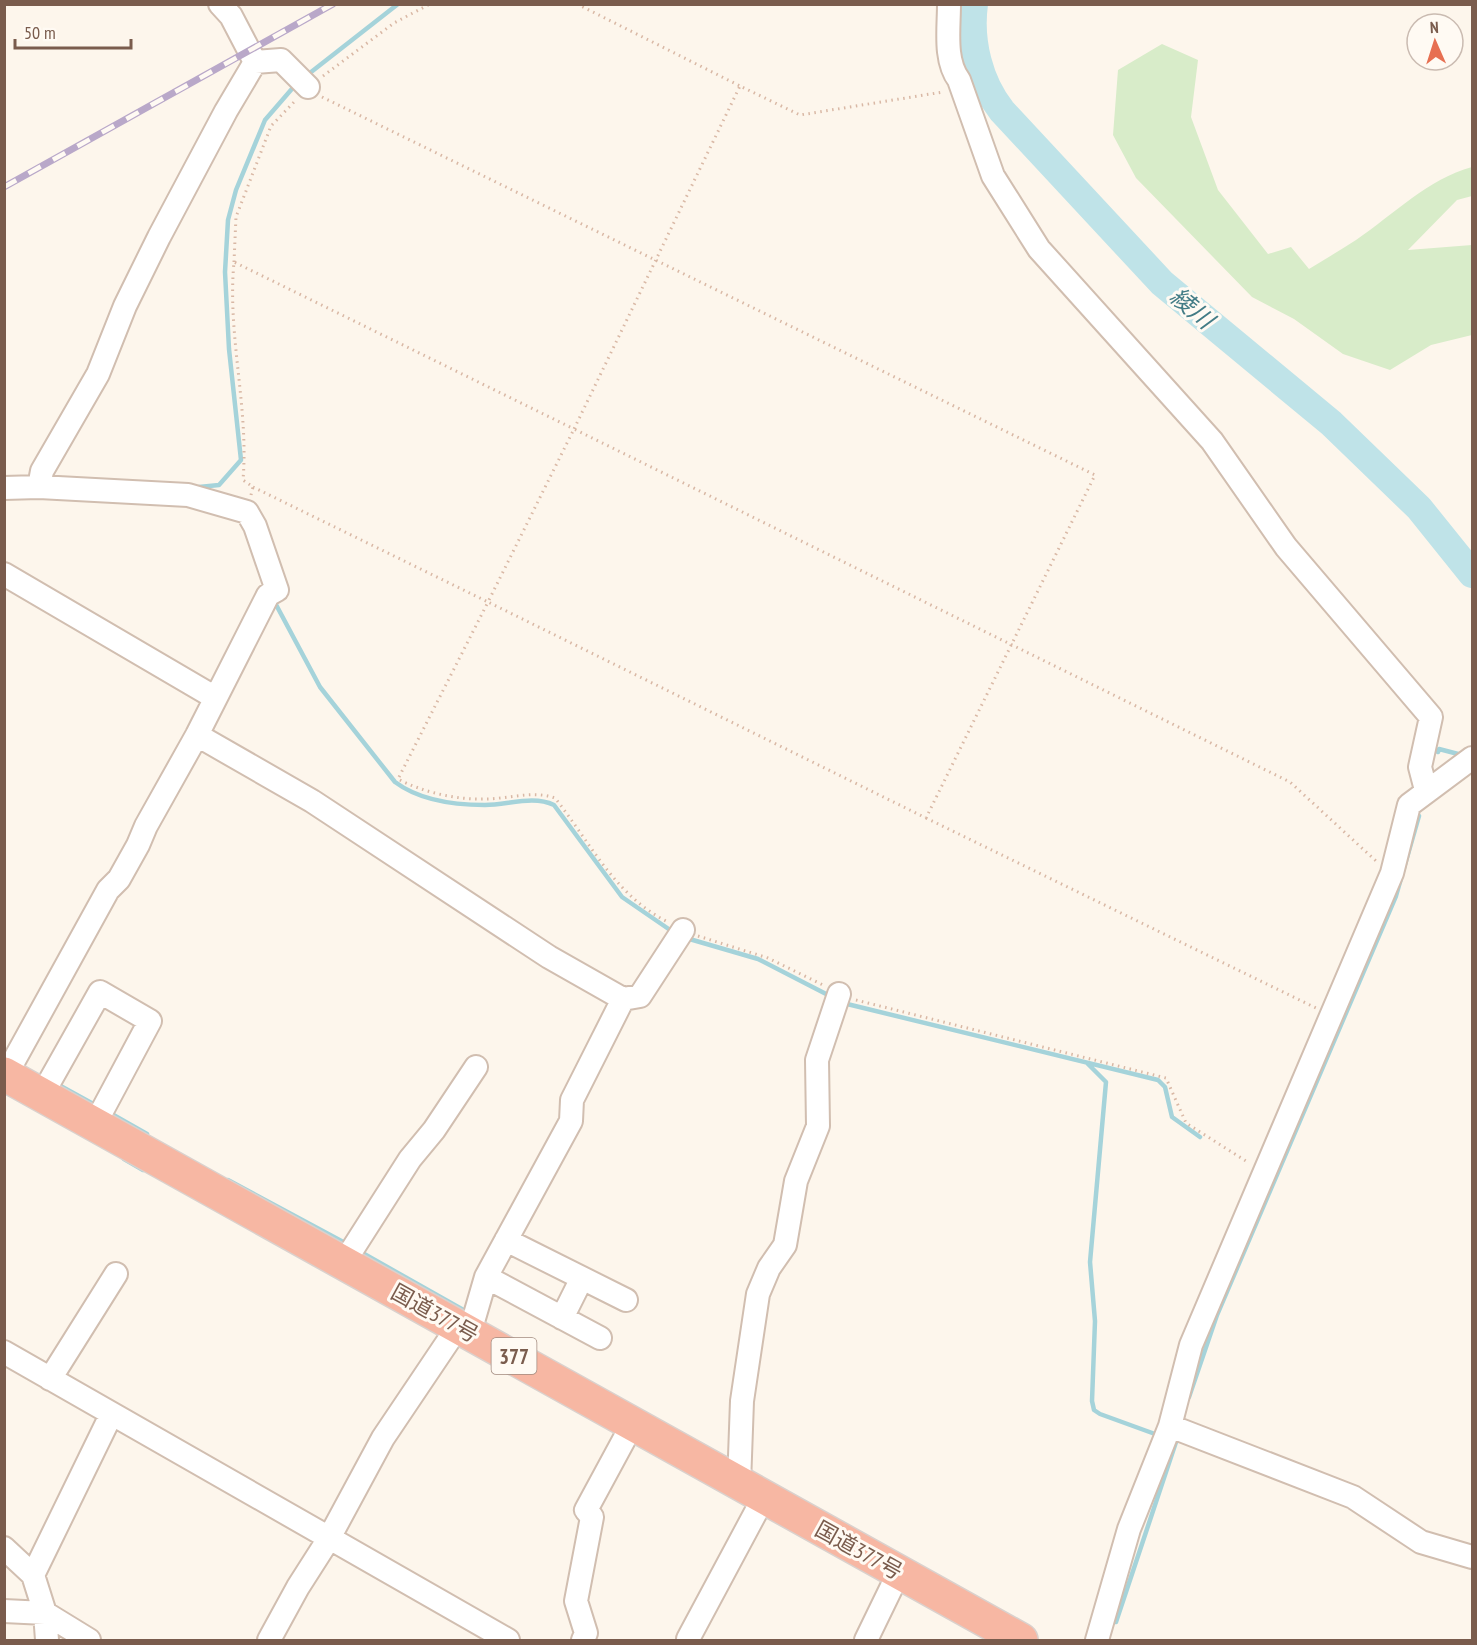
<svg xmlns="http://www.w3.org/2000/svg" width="1477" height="1645" font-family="'PT Sans Narrow','Noto Sans JP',sans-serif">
<rect width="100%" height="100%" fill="#fdf6ec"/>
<!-- green -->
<path fill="#d8ecc9" d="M1162,44L1198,60L1191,117L1218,190L1268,254L1291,247L1309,269C1325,259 1341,250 1356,240C1394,214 1428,179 1472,167V196L1457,200L1408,250L1472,245V335L1431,345L1390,370L1343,354L1294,319L1252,297L1136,178L1113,135L1118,70Z"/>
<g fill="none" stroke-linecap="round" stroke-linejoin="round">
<!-- stream -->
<path stroke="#a5d3da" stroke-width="4.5" d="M306,76L398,4
M199,487L219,485L241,460L229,349L225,272L228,220L236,190L265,120L297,83
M273,599L320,687L395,782C419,800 455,805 485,805C508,805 533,795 554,805L622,897L673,932
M1438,752L1439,749L1462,755
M686,938L758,959L830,996
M843,1003L1158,1080L1165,1087L1172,1117L1200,1137
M1087,1063L1106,1082L1090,1262L1095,1321L1092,1401L1094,1410L1100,1414L1155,1434
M57,1084L97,1106
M110,1113L147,1134
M124,1159L143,1170
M228,1180L347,1244
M359,1251L467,1312
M1189,1397L1217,1315L1396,896L1419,816
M1116,1622L1176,1442"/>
<!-- river -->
<path stroke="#bfe3e8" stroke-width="28" d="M974,4C969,41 979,82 1002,111L1162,283L1331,423L1419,508L1472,574"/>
<defs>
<path id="minor" d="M220,4L231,16L255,62L281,60L308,87
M949,4C949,29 944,60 959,80L993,176L1039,249L1212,441L1286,547L1431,717L1420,767L1426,790
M39,487L42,471L98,374L125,306L159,237L226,111L255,62
M4,488L39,487L188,495L247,512L255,526L277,590L268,595L197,735L146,826L138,845L119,879L108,890L6,1075
M4,574L214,697
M197,735L312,801L549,957L623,999L640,996L683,930
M42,1095L100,992L150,1021L95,1124
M506,1240L626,1300
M343,1264L410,1159L434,1130L476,1067
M486,1277L600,1338
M562,1318L582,1278
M470,1332L486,1277L571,1121L572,1100L623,999
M4,1352L508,1640
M50,1379L116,1274
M1170,1426L1353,1497L1421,1542L1472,1557
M739,1484L742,1401L758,1294L769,1268L785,1245L796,1181L818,1126L817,1060L839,994
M4,1548L33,1575L45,1613L47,1640
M33,1575L111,1415
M4,1611L45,1613L89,1640
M688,1639L764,1497
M269,1640L298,1587L328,1540L383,1438L459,1325
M583,1640L586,1633L576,1601L592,1517L586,1510L633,1423
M866,1640L899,1572
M1097,1640L1129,1529L1170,1426L1191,1345L1392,873L1409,805L1472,758"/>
<path id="highway" d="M4,1074L1021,1640"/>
</defs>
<!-- minor casing -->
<use href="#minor" stroke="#d1beb0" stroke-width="26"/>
<!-- highway casing -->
<use href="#highway" stroke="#dad1cd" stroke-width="36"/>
<!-- path -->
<path stroke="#d9b8a5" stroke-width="3" stroke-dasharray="1.5 4.5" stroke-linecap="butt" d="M577,4L740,86
M323,76L394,23L430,4
M322,97L1095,475L926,818L488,602L398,779C422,792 457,800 485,799C508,799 533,790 555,798C590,842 615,896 668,922
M234,262L236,217L271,126L296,100
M253,487L488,602L574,429L1290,782L1376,861
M251,495L253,487L243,480C249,407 227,335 234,262L574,429L740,86L800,115L943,92
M926,818L1316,1008
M698,936L768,958L823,985
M856,1000L1166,1078L1186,1123L1249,1163"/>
<!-- minor -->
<use href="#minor" stroke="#fff" stroke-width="22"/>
<!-- highway -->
<use href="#highway" stroke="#f7b7a3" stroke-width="33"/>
<defs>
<path id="rail" d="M4,187L333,4"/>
</defs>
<!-- rail casing -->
<use href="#rail" stroke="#b9a8c9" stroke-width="7"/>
<!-- rail -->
<use href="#rail" stroke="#fffaf3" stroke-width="4.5" stroke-dasharray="14" stroke-linecap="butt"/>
</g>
<g text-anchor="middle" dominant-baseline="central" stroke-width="6" stroke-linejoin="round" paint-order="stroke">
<!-- shield labels -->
<rect fill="#fffaf3" stroke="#a28b7f" stroke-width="1.5" x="491.5" y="1338" width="45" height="36" rx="4.5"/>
<g font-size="21" font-weight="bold" fill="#7a5c4d">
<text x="514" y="1356">377</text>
</g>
<!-- street labels -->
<g font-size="22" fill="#7a5c4d" stroke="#fffaf3">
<text transform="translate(435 1313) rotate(29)">国道377号</text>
<text transform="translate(859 1550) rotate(29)">国道377号</text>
</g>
<!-- water labels -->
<g font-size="24" font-style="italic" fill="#437c86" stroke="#fffaf3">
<text transform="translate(1192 308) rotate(40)">綾川</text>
</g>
</g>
<!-- border -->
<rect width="1477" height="1645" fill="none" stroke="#7a5c4d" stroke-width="12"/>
<!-- north arrow -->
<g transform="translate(1435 42) rotate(357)"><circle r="28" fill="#fffaf3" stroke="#cabbb1" stroke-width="1.5"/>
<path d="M0-4.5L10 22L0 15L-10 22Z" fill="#e76f51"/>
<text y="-9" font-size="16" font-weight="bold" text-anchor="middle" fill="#7a5c4d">N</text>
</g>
<!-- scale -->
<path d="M15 39v9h116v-9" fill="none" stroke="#7a5c4d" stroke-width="3"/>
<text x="24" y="39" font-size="18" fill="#7a5c4d" stroke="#fffaf3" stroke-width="4.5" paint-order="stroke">50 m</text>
</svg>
